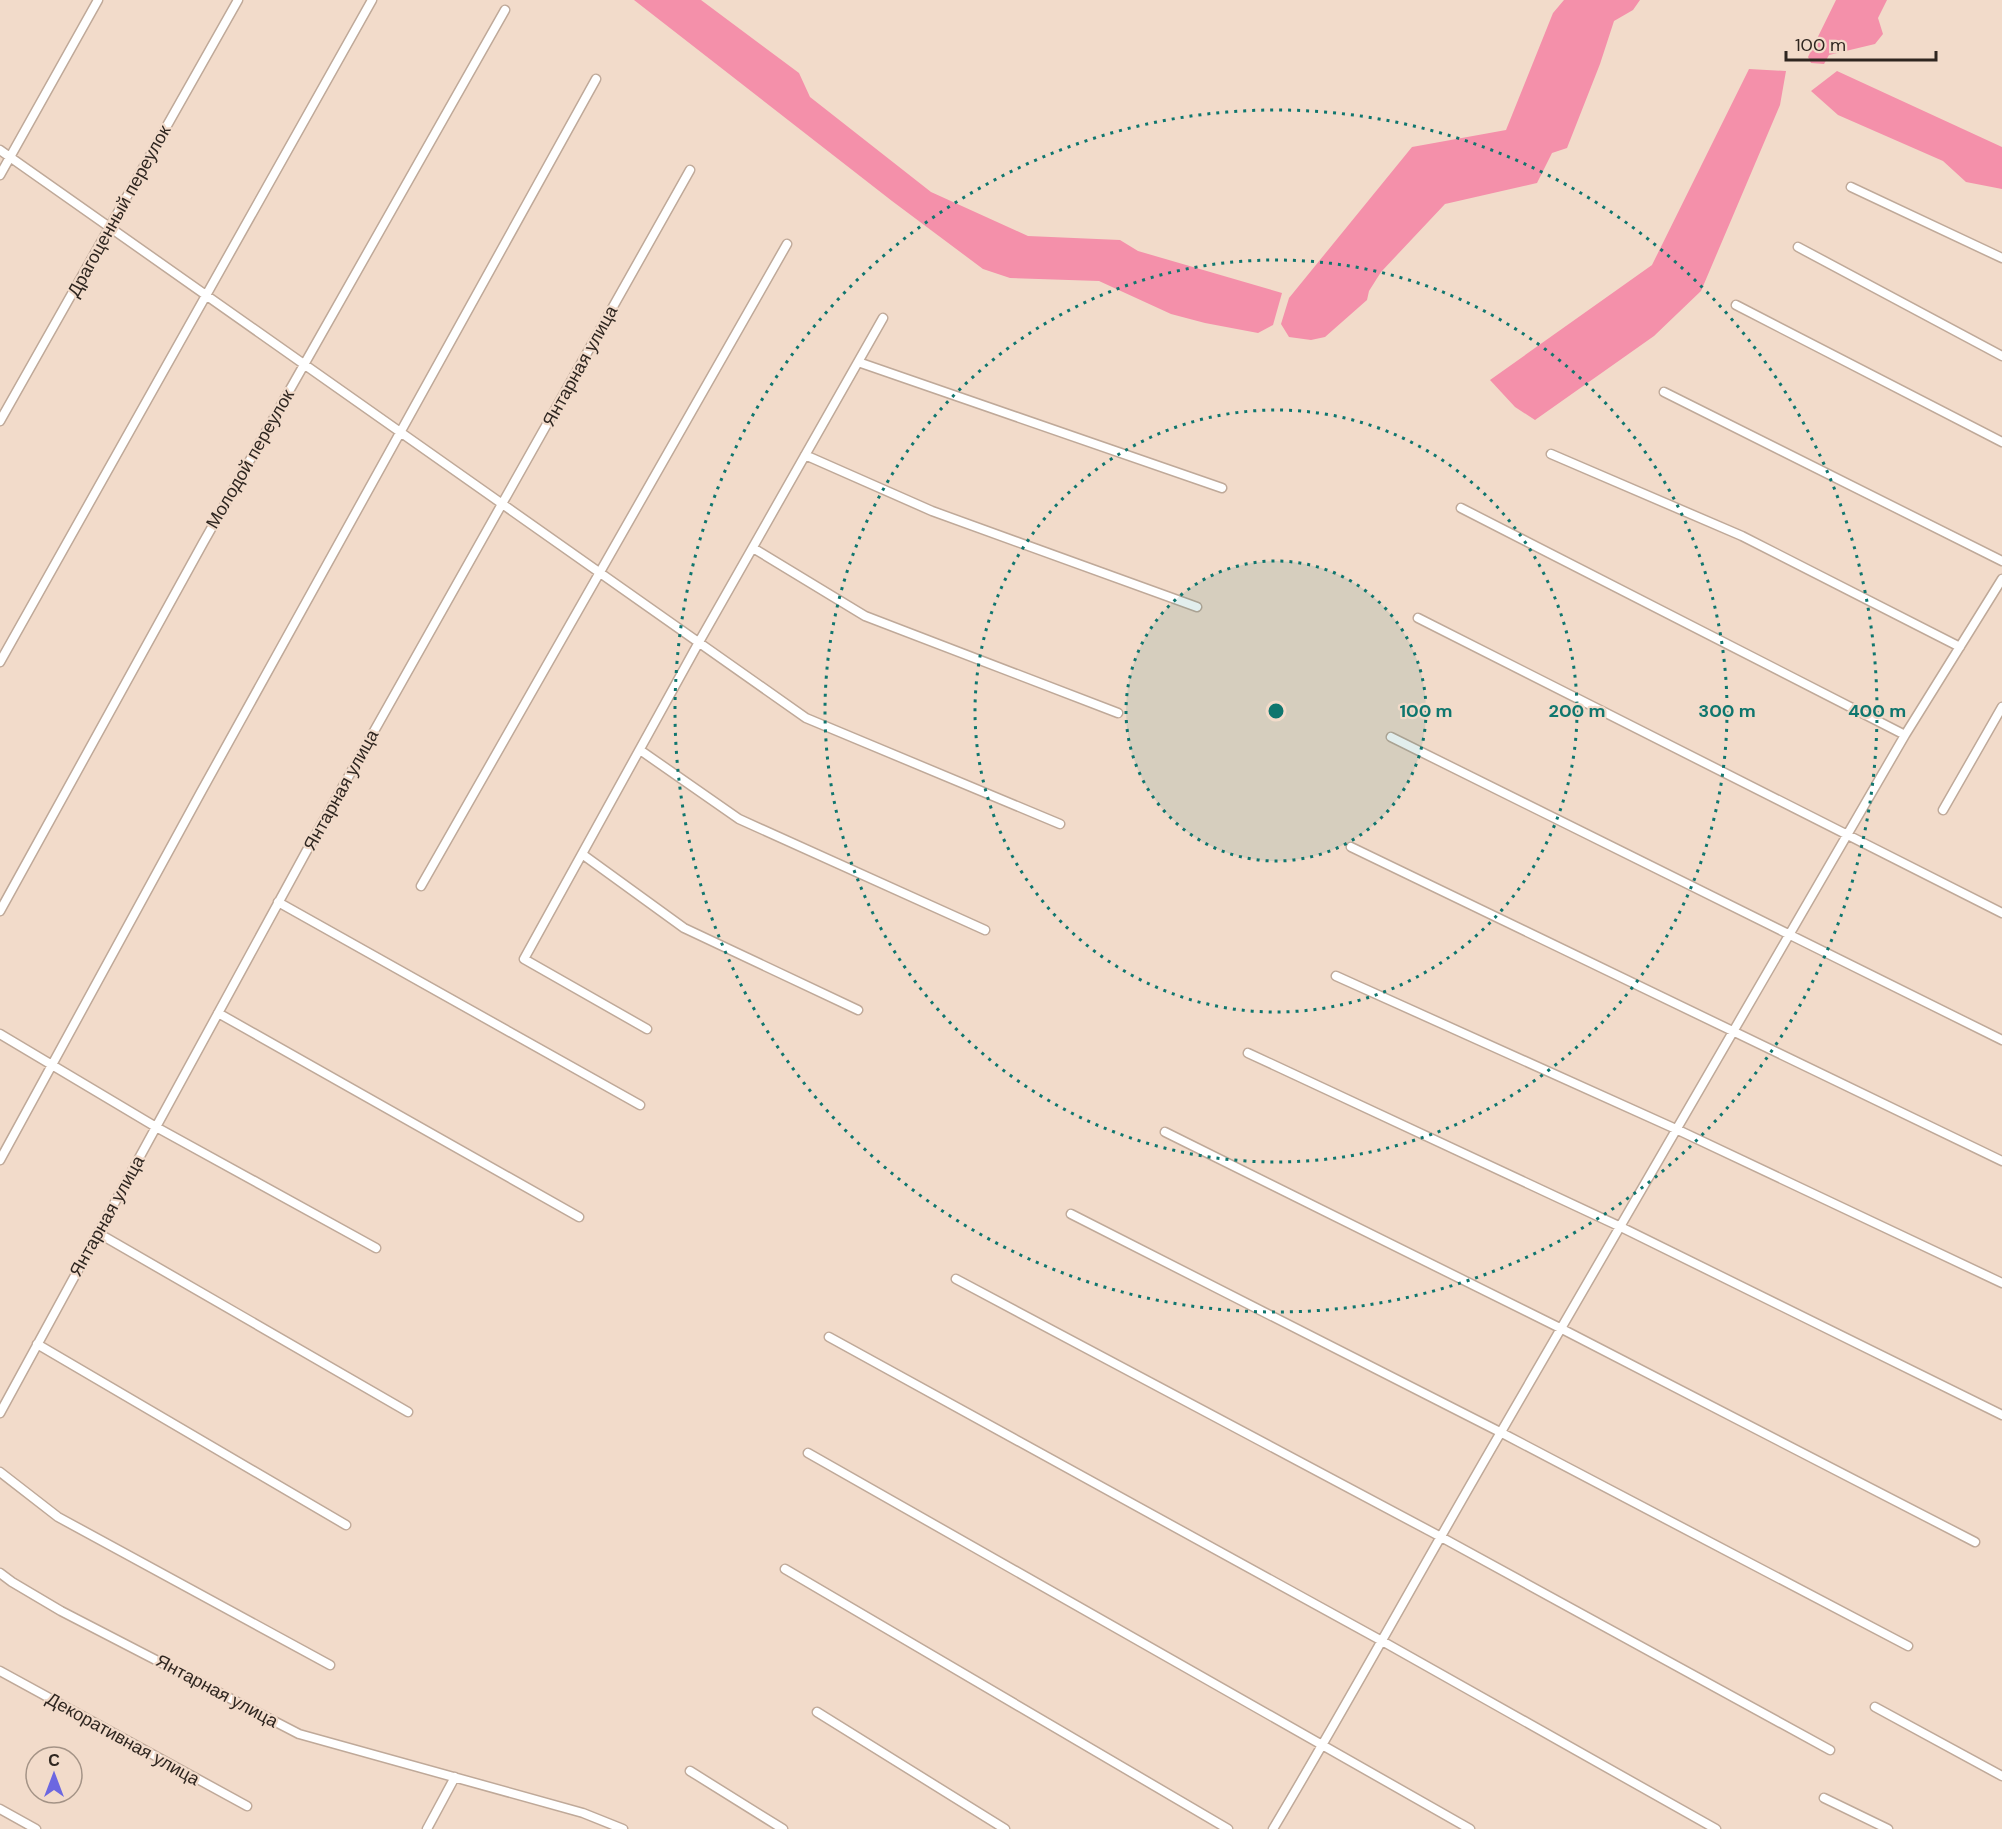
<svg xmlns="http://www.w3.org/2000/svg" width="2002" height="1829" font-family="'DM Sans',sans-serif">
<rect width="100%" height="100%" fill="#f2dbca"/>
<!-- forest -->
<path fill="#f490aa" d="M634,0H701L799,73L810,97L931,192L1028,236L1120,240L1138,251L1282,293L1273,325L1258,333L1205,323L1171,314L1099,281L1010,278L983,269L892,201Z
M1564,0H1640L1633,10L1614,21L1600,64L1567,148L1552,153L1537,183L1445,204L1381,272L1369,291L1367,300L1325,337L1311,340L1289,337L1281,324L1289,298L1412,147L1506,130L1553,13Z
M1836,0H1887L1878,18L1883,34L1875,44L1829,55L1824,64L1811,63L1808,57Z
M1749,69L1786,71L1780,105L1701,291L1654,336L1535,420L1515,407L1490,380L1652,265Z
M1837,71L2002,147V189L1966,182L1943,161L1838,115L1811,91Z"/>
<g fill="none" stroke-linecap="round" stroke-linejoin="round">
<defs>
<path id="minor" d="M0,150L806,718L1060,824
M0,175L98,0
M1851,187L2002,258
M1798,247L2002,356
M1736,305L2002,442
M858,362L1222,488
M1664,392L2002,561
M0,421L238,0
M1551,454L1742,536L1960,647
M805,455L932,511L1197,607
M753,548L865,616L1118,713
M1418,618L2002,913
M0,662L372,0
M1905,735L2002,579
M1391,737L2002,1040
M640,750L739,819L985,930
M1943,810L2002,707
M1351,847L2002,1161
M582,854L684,928L858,1010
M421,886L787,244
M278,902L640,1105
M0,911L203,543L505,10
M1336,976L1678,1130L2002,1283
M218,1013L579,1217
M647,1029L524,959L699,642L883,318
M0,1034L156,1127L376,1248
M1248,1053L1621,1227L2002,1415
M1165,1132L1562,1329L1975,1542
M0,1160L201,792L596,79
M1071,1214L1500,1432L1908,1646
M98,1233L408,1412
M956,1279L1441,1537L1830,1750
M829,1337L1382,1641L1716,1829
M37,1344L346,1525
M0,1413L306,852L690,170
M808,1453L1470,1829
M0,1472L58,1517L330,1665
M785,1569L1228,1829
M0,1573L12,1582L61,1611L299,1734L583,1813L623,1829
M0,1671L247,1806
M1875,1707L2002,1776
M817,1712L1005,1829
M690,1771L783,1829
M1824,1798L1888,1829
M0,1809L36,1829
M427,1829L455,1777
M1273,1829C1351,1698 1424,1564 1501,1432C1636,1200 1771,968 1905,735L1461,508"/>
</defs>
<!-- minor casing -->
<use href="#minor" stroke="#bfa999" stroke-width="11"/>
<!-- minor -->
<use href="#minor" stroke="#fff" stroke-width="8"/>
</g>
<!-- distance rings -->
<circle cx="1276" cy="711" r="150" fill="#0f766e" fill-opacity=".12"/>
<g fill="none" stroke="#0f766e" stroke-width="3" stroke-dasharray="3 6">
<circle cx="1276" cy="711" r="150"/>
<circle cx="1276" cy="711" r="301"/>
<circle cx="1276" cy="711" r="451"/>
<circle cx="1276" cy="711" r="601"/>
</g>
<g text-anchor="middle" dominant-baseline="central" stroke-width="4.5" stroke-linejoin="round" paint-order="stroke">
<!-- street labels -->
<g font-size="18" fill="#2f2620" stroke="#f2dbca">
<text transform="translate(119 211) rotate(-61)">Драгоценный переулок</text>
<text transform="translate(580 366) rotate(-61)">Янтарная улица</text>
<text transform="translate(250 459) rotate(-60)">Молодой переулок</text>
<text transform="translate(341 790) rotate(-61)">Янтарная улица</text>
<text transform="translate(107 1216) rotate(-61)">Янтарная улица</text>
<text transform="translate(217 1691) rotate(28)">Янтарная улица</text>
<text transform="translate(123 1739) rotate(29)">Декоративная улица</text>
</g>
</g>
<circle cx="1276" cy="711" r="9" fill="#0f766e" stroke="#f2dbca" stroke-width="3"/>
<g font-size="18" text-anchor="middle" font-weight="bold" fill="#0f766e" stroke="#f2dbca" stroke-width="4.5" stroke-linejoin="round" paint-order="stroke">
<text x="1426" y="717">100 m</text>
<text x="1577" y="717">200 m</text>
<text x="1727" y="717">300 m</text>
<text x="1877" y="717">400 m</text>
</g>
<!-- north arrow -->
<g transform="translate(54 1775)"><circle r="28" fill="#f2dbca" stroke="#a49386" stroke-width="1.5"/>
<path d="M0-4.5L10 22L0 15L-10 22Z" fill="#6c67e1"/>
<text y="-9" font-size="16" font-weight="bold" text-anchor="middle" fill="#2f2620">С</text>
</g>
<!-- scale -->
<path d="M1786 51v9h150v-9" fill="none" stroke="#2f2620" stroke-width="3"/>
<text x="1795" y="51" font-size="18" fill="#2f2620" stroke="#f2dbca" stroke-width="4.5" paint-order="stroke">100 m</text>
</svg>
